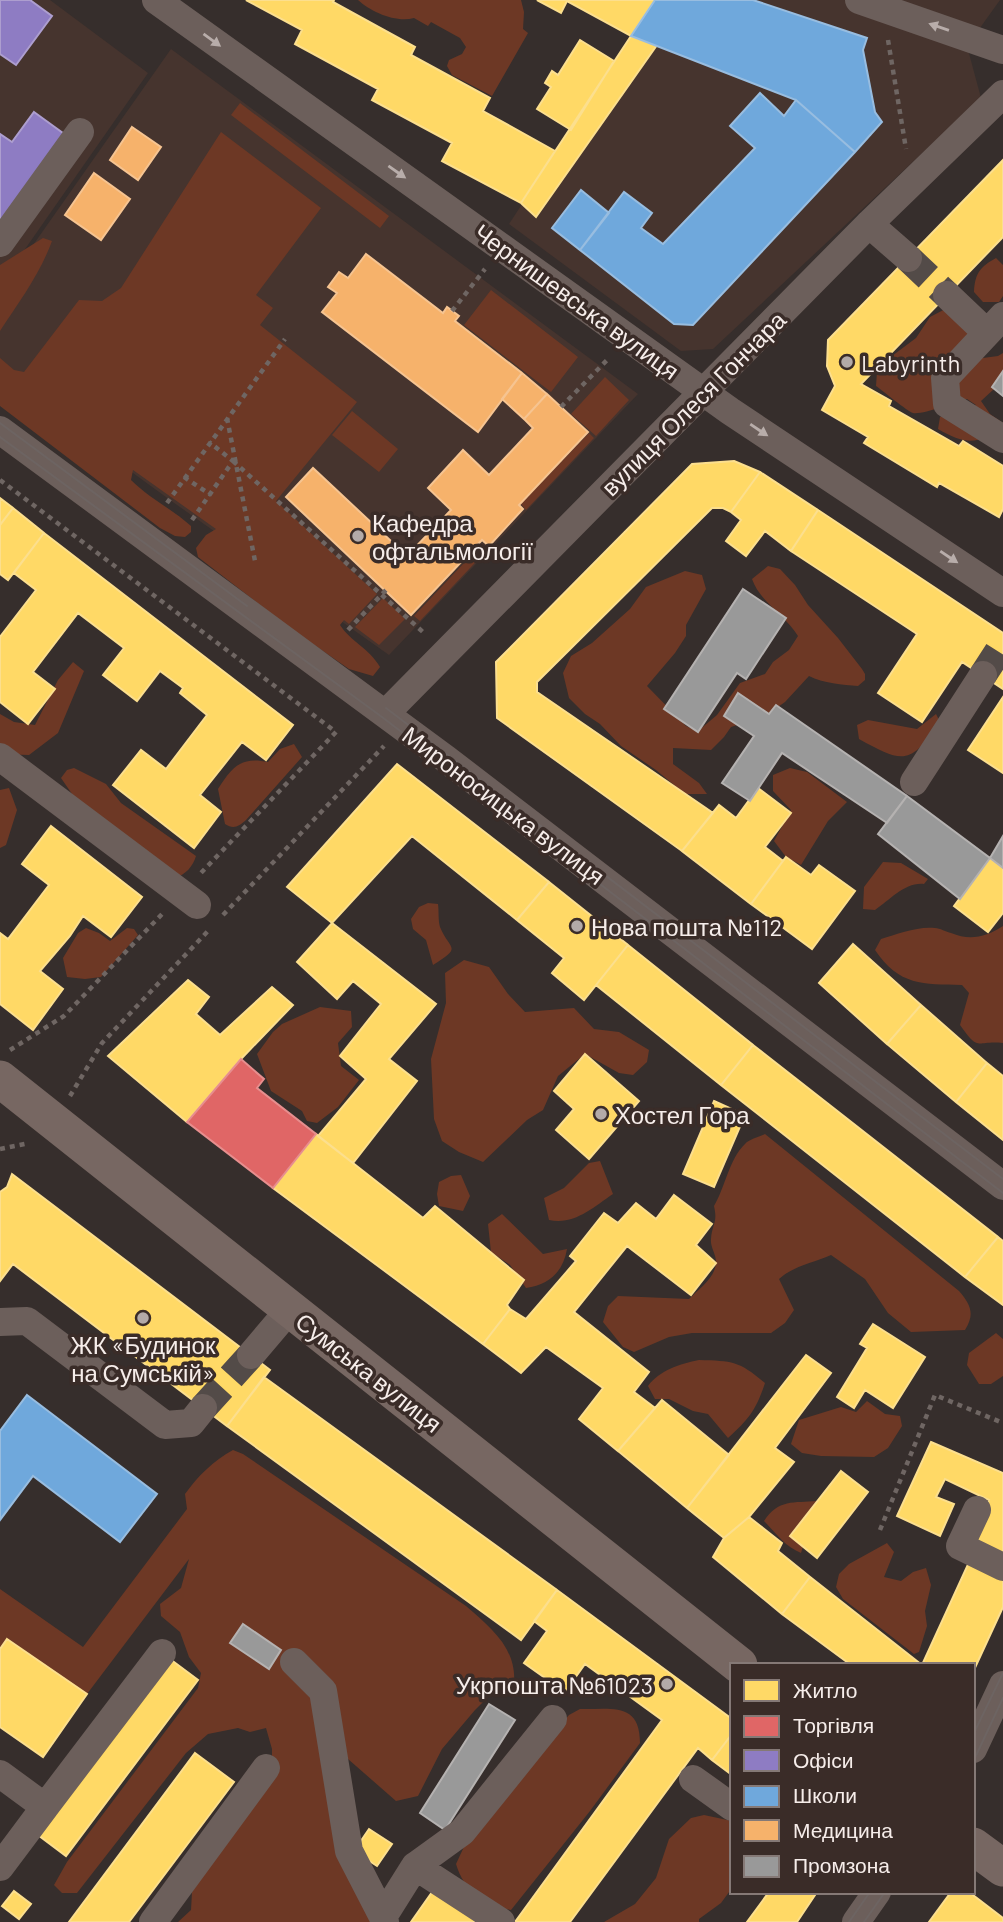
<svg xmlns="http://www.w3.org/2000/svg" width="1003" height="1922" font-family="Barlow,sans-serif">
<rect width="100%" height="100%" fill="#362e2c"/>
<!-- built -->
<path fill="#46342e" d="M0,0H50L148,73L0,285Z
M656,0H1000L967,46L981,98L713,349L681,351L509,224Z
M171,49L638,394L389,655L170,500L0,376V292Z"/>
<!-- green -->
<path fill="#6d3825" d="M358,0H521L524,12L523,29L528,33L492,96L452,75L447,66L449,60L462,54L466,47L460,38L431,22L428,26L414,18C396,23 371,12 358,0Z
M240,103L389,216L380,228L231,115Z
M221,132L321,208L256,295L273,308L260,325L357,402L276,501L377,594L349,624L344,620L340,625C351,642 369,648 380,667L373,676L349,669L294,631L198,557L196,548L206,535L216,529L133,470L131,480C149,498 172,509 191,526V532L185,537L175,536L160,528L0,406V358L14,370L24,372L79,300L102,301L121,288Z
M43,238L52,241C40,274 19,302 0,331V265Z
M996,258L1003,265V296L999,302H983L974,292C975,273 980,267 996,258Z
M491,290L578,357L551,392L464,325Z
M949,307H970L983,358L998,356L1003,353V388L994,389L981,401L990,414L1003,423C980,446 966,445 938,429L940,417C951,409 965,412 976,405L967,399C954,402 923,415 913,413C907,411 883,391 876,386L877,372L892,356L916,338L930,317Z
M605,377L629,400L596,436L571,414Z
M352,411L398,449L379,472L332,435Z
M589,433L594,438L526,510L521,504Z
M482,544L488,549L420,621L414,616Z
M768,566L780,569L795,585L808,605L838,638L862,669L865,674V680L858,686C843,685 823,683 809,676L785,702L765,716L731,727L724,737L711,750L673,748V764L699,783L707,794H685L656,770L621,746L600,724L585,714L569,698L563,673L571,656L592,643L630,609L646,587L685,571L702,575L706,589L686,625V636L675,653L647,686L686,726L698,731L717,715L740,683L765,674L773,662L789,650L798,636C785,615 760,602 752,579Z
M383,598L405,619L379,645L355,627Z
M73,662L84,671L58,733L29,755L0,754V714L14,722L35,725L58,680Z
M936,714L940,722C910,765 904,764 859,739L857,725L868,720L917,729Z
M294,744L302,757L246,820C239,826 234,830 225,824L218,789C232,767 241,756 268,762L280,749Z
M74,768L106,784L121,803L196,856C193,866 186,875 174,878L90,820L61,778L67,770Z
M790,768L807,772L847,802L828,821L801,865L786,857L774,841L791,810L773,791V775Z
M9,788L17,810L6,845L0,848V790Z
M883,862L901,863L928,879L924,884C905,882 890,900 875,910L863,909L864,887Z
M428,903L438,904C439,911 438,920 440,927C450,951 463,946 433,965L426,940L413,929L411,919L419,907Z
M1003,926V1043C975,1040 980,1053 960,1025L969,993L962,985C923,984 899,986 875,950L881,939C897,934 918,926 935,928C940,928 946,932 951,933C970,941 986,937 1003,926Z
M86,928L99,933L110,941L127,928L134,929L138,935L101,977L85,979L67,977L63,958L78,933Z
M464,960L489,967L508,994L525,1012L574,1008L594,1029L619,1032L649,1050L647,1062L633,1075L619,1073L585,1054L558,1076L543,1110L527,1120L483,1162L459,1152L442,1141L434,1119L431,1059L446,1003L445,973Z
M320,1007L351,1011L352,1027L338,1043L341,1066L359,1080L338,1107L317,1123L307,1121L302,1111L271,1091L257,1054L273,1032L282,1024Z
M765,1134L959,1291C971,1305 975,1314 965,1330L911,1332L888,1313L865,1279L831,1255C813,1263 793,1266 779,1279L794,1310L785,1323L771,1333H692L669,1337L634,1352L623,1347L603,1322L608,1306L618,1296L689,1299C699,1289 716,1277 716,1262C716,1254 710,1247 711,1239C712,1224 718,1223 714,1206C725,1188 729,1159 745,1144C749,1139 759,1137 765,1134Z
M600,1161L613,1194C592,1208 575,1225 549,1220L544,1198L564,1188L589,1163Z
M461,1175L470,1196L463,1211L439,1206L437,1194L439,1182L451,1176Z
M502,1214L543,1254L567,1249C563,1272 549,1285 526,1288L510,1265L491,1252L488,1224Z
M996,1333L1003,1339V1376L991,1384H979L967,1365L969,1353Z
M699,1360C733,1361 739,1361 765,1383C756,1410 749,1419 728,1438L708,1414L693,1411L669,1399H655L648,1386C660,1370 680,1364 699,1360Z
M867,1401L885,1414L900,1416L902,1426L888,1448L874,1457L821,1456L802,1453L791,1444L799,1420L841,1407L856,1412Z
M233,1450L243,1454L466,1606C491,1628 517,1648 514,1684L489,1696L475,1710L442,1749L418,1796L396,1801L348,1759H342L379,1922H178L191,1910L192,1892L272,1773V1749L266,1728L250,1732L238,1728L208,1734L186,1753L77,1893H62L54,1885L67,1862L198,1688L201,1673L189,1657L180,1632L161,1616L160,1604L181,1588L189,1559L87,1694L8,1639L0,1649V1589L83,1647L187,1509L185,1494C198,1476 213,1461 233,1450Z
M817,1501L801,1553C784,1546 776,1533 764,1521C778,1499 794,1503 817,1501Z
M887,1543L894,1552L884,1577L901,1581L913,1572L926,1568L931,1585L925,1611L927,1626L919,1652L914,1654L843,1599L836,1587L839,1574L849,1564Z
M580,1709C610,1710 640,1701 640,1743L590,1811L511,1910C484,1906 464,1891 456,1864L469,1836L569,1715Z
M704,1815L732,1821V1888L721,1903L699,1919V1922H604L635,1904L656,1878L669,1839L691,1818Z"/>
<!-- homes -->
<path fill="#ffd966" stroke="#fcdf8e" stroke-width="2" d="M246,0H334L333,2L415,47L411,55L490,98L483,111L555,151L521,203L442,161L452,143L372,100L378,89L295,44L302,30Z
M537,0H655L631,36L567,1L561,13Z
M631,36L657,45L536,217L521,203Z
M580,40L614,61L571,130L537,109L551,87L545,83L552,71L558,75Z
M1003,160V237L861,384L891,401L889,406L959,446L963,441L1003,466V509L999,517L939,483L937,487L864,443L868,437L822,410L835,386L827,366L828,340Z
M734,461L760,472L731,512L723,508H712L537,682V692L713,813L682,851L497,718L496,662L692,464Z
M760,472L818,510L791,551L765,531L746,556L726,541L741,520L731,512Z
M0,498L13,508L0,525Z
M13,508L44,533L8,580L0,574V525Z
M818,510L1003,633V689L962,662L922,722L878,693L917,634L791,551Z
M44,533L293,725L266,760L242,742L200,795L221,812L194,848L113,785L141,750L166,769L207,715L180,693L183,688L160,671L137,701L103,675L124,648L78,613L33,672L55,689L28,724L0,702V637L36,590L14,573Z
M1003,697V773L968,750Z
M397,764L549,882L517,920L412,836L332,923L287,887Z
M758,788L791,813L765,847L783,861L751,904L682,851L719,805L736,818Z
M51,826L142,897L111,937L83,916L70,936L40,971L63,989L33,1030L0,1004V933L8,939L49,885L22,864Z
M786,857L811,875L819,865L855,891L812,949L751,904Z
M990,858L1003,868V913L988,932L954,906Z
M549,882L628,945L584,1000L552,973L564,958L517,920Z
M332,923L436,1004L389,1059L417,1081L353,1163L318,1136L366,1079L340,1056L381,1004L353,981L337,999L297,962Z
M853,944L921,1005L887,1044L819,983Z
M628,945L753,1045L721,1085L596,985Z
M188,980L209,997L196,1014L220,1035L272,987L293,1005L241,1059L187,1122L108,1056Z
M921,1005L987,1063L956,1102L887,1044Z
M753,1045L998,1237L965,1277L721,1085Z
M585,1054L639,1101L589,1159L556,1130L574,1109L554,1091Z
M987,1063L1003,1076V1140L956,1102Z
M714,1101L745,1115L714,1187L683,1174Z
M316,1134L423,1218L435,1206L524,1280L507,1305L510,1309L483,1344L273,1188Z
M12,1174L270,1370L227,1426L13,1264L0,1281V1192L7,1187Z
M674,1195L712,1224L696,1245L716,1263L691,1295L627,1246L574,1312L649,1372L634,1392L655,1408L618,1451L579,1419L603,1388L546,1347L521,1373L483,1344L510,1309L526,1319L576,1261L570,1256L604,1213L618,1223L636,1203L656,1219Z
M998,1237L1003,1241V1305L965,1277Z
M873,1324L925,1357L893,1408L865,1390L854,1408L837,1397L867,1348L860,1344Z
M806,1355L831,1373L775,1448L794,1462L749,1517L724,1538L687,1508Z
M264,1377L557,1590L521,1640L227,1426Z
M662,1400L729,1455L687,1508L618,1451Z
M931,1442L1003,1473V1558L968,1543L989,1500L945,1479L936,1497L954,1504L940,1536L897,1516Z
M841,1471L868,1492L817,1558L790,1536Z
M749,1517L782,1543L778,1551L810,1577L782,1614L713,1557L724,1538Z
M970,1560L1003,1576V1607L973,1672V1665H851L782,1614L810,1577L922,1665Z
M557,1590L732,1719V1734L712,1760L698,1748L570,1922H515L662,1720L585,1664L565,1692L524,1663L547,1631L534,1621Z
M7,1639L87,1694L43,1757L0,1727V1649Z
M170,1659L198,1680L66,1856L38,1835Z
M732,1734V1775L712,1760Z
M195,1753L234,1782L129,1922H69Z
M369,1829L392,1844L377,1866L354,1851Z
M435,1888L482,1922H411Z
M14,1891L31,1904L19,1919L2,1906Z
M769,1892H817L797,1922H747Z
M951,1892H969L1003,1918V1922H929Z"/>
<!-- shops -->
<path fill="#e06666" stroke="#e78e8e" stroke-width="2" d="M241,1059L264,1079L257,1088L316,1134L273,1188L187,1122Z"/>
<!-- offices -->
<path fill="#8e7cc3" stroke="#ad9ecf" stroke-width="2" d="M0,0H30L52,16L16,65L0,54Z
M34,112L67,136L0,228V134L12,142Z"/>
<!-- schools -->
<path fill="#6fa8dc" stroke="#98bde0" stroke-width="2" d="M655,0H753L867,38L863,50L875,112L882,122L855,152L796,100L631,36Z
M760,93L784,116L796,100L855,152L693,325L674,324L580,250L624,192L652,213L641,228L663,244L755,148L730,126Z
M581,190L609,213L580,250L552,228Z
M27,1395L157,1494L120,1542L33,1476L0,1520V1431Z"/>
<!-- health -->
<path fill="#f6b26b" stroke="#f6c491" stroke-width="2" d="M132,127L161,147L138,180L110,160Z
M94,173L130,199L101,240L65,215Z
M366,254L443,313L447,307L459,316L455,321L522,373L478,432L322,312L337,293L328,287L339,272L348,278Z
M522,373L547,394L524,419L502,399Z
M547,394L588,432L519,505L523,509L489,546L482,540L411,615L286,497L313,468L407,556L451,510L428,488L463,450L489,475L533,428L524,419Z"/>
<!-- industry -->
<path fill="#999" stroke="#b5b2b1" stroke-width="2" d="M1003,371V396L992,387Z
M743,589L786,618L746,679L737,673L698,732L664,709Z
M738,693L769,714L776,705L907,796L887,823L782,753L750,801L722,783L754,736L724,716Z
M907,796L990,858L960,899L878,834Z
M1003,836V868L990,858Z
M243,1624L281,1650L269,1669L230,1643Z
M489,1704L515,1720L445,1830L420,1813Z"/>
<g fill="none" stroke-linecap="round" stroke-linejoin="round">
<!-- minor-tunnel -->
<path stroke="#534b48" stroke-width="28" stroke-dasharray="28 14" stroke-linecap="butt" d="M908,258L947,295
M983,675L1003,644
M203,1408L251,1355"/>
<!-- path -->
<path stroke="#6f6663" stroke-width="4.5" stroke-dasharray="5 5" stroke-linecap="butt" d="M888,40L906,149
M452,311L485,269
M561,407L608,359
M227,418L255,561
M233,461L424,633
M184,477L211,495
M0,480L336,732L199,875
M167,503L285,339
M192,520L233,461L209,442
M348,630L386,590
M223,915L384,746
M10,1050L64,1016L164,912
M70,1096L102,1043L208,931
M0,1149L29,1143
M880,1530L935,1395L1003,1423
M731,1719L732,1718"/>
<!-- minor -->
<path stroke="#6c5f5b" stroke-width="28" d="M156,0L730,411L1003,593
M859,0L1003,50
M869,224L908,258
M0,243L80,132
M947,295L987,333
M1003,316L945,378L947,404L1003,439
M0,430L446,759L1003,1186
M385,714L869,224L1003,94
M0,757L197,905
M914,782L983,675
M0,1322L27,1321L165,1425L191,1423L203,1408
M251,1355L290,1309
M977,1510L960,1546L1003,1567
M294,1662L323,1691L349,1851L383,1917
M973,1749L1003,1685
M0,1774L45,1807L0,1867
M693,1779L732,1807
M45,1807L162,1653
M415,1866L462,1832L553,1719
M153,1922L266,1768
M385,1922L383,1917L415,1866L501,1922
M856,1922L877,1892"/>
<!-- major -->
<path stroke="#776762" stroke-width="37" d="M0,1079L739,1665
M973,1846L1003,1868"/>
<!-- tram -->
<path stroke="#6d6462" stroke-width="2" d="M0,423L247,606
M0,437L382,717L1003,1193
M386,708L1003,1179
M973,1735L1003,1673
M973,1762L1003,1698
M849,1922L870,1892
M864,1922L885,1892"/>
</g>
<!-- one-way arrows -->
<defs><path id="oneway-solid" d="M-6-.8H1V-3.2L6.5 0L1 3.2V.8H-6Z" transform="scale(1.75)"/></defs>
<g fill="#b8adaa">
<use href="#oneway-solid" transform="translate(939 27) rotate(-161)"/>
<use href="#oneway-solid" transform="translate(212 40) rotate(36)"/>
<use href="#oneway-solid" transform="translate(397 172) rotate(35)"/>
<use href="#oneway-solid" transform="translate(759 430) rotate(34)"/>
<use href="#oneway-solid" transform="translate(949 557) rotate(34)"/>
</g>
<!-- markers -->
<g fill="#b3aaa8" stroke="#3a2c28" stroke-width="2.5">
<circle cx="847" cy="362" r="7"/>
<circle cx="358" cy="536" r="7"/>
<circle cx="577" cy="926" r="7"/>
<circle cx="601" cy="1114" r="7"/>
<circle cx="143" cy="1318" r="7"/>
<circle cx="667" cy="1684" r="7"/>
</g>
<g text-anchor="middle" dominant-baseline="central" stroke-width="7" stroke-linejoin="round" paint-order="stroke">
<!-- street labels -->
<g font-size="24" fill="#f6edea" stroke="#3a2c28">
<text transform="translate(577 301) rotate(36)">Чернишевська вулиця</text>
<text transform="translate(693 403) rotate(-45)">вулиця Олеся Гончара</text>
<text transform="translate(504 805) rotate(37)">Мироносицька вулиця</text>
<text transform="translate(369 1372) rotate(38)">Сумська вулиця</text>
</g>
<!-- poi labels -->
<g font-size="24" fill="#f6edea" stroke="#3a2c28" text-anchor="start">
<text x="861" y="362">Labyrinth</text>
<text x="372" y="522">Кафедра<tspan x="372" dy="28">офтальмології</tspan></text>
<text x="591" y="926">Нова пошта №112</text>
<text x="615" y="1114">Хостел Гора</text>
<text x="143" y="1344" text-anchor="middle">ЖК «Будинок<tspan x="143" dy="28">на Сумській»</tspan></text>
<text x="653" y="1684" text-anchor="end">Укрпошта №61023</text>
</g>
</g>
<!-- legend -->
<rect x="730" y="1663" width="245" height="231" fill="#3a2c28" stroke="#857976" stroke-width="2"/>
<rect x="744" y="1680" width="35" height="21" fill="#ffd966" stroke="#857976" stroke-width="2"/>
<text x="793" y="1698" font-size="21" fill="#f6edea">Житло</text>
<rect x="744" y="1716" width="35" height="21" fill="#e06666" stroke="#857976" stroke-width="2"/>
<text x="793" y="1733" font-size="21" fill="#f6edea">Торгівля</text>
<rect x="744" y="1750" width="35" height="21" fill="#8e7cc3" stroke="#857976" stroke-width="2"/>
<text x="793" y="1768" font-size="21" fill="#f6edea">Офіси</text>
<rect x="744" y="1786" width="35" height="21" fill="#6fa8dc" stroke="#857976" stroke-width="2"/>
<text x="793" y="1803" font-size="21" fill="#f6edea">Школи</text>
<rect x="744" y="1820" width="35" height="21" fill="#f6b26b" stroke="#857976" stroke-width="2"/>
<text x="793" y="1838" font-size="21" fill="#f6edea">Медицина</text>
<rect x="744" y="1856" width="35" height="21" fill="#999999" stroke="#857976" stroke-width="2"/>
<text x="793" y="1873" font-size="21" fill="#f6edea">Промзона</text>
</svg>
